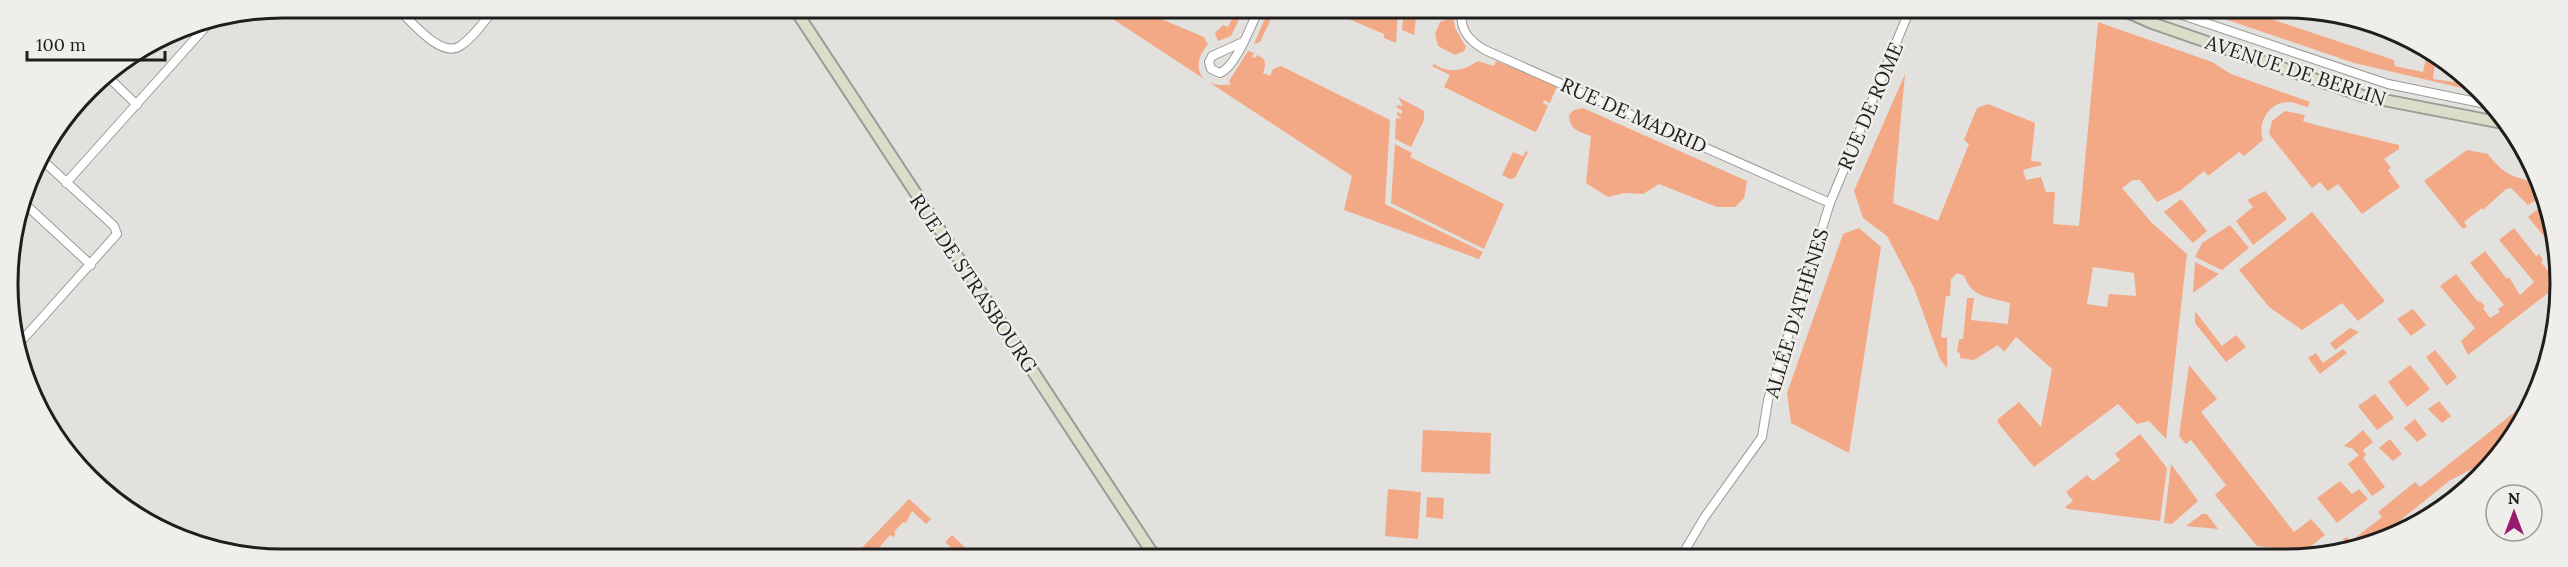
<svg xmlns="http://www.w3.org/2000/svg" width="2568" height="567" font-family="Lora,serif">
<rect width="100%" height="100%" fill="#e3e1dd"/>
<!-- green -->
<path fill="#f3a985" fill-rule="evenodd" d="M1096,8L1163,9L1159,18L1204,37L1208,45C1195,58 1194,78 1214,84C1221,86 1227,84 1231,85L1229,81L1248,51L1254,53L1252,57L1255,58L1257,55C1267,59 1266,64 1263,73L1270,76L1273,69L1281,66L1390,120L1385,204L1483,252L1479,259L1344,210L1352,176Z
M1237,9H1244L1231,36L1218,41L1215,33L1223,25L1228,27Z
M1269,9H1288L1284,18L1274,13L1260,42L1254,44Z
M1334,9H1398L1396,43L1384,38V34L1344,17L1345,14Z
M1404,9L1417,10L1414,35L1402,30Z
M2205,10H2244L2394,60L2395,66L2423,72L2428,49L2436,56L2433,79L2468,84L2475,91L2354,63L2213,15Z
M1453,17L1455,28L1466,47L1464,51L1455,55L1438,46L1435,34L1440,22Z
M2098,22L2212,62L2231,74L2310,102L2308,107C2302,106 2295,102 2289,102C2269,102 2257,122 2263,140L2244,156L2239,152L2208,176L2204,171L2181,190L2157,202L2140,180H2133L2122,188L2151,222L2187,254L2166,439L2149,421L2137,424L2118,404L2034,467L1998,423V419L2019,402L2041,427L2052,369L2016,337L2004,352L1998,345L1974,360L1960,358V353L1957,352L1959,339H1963L1967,298H1974L1971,320L2008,324L2010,303C1990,297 1972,298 1964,276L1957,273L1951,279L1950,296H1946L1941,337L1947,338V368L1940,359L1914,288L1887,236L1863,218L1854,191L1905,74L1893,203L1938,221L1969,144L1964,140L1977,108L1988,104L2035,123L2031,161L2041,162L2042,165L2023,170L2026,180L2041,177L2046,192H2055L2053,224L2079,226ZM2093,267L2134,273L2136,296L2109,294L2107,307L2087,304Z
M1478,61L1494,66L1496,61L1557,86L1550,103L1544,100L1543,103L1548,106L1537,130L1535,132L1444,87L1450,75L1432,66L1434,64C1448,74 1464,71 1478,61Z
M1398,97L1424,111V120L1411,147L1395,139L1396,118L1402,119L1397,115V112L1402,114V110L1397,108V105L1403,106Z
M1583,108L1747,181L1744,198L1735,207H1717L1659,184L1643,194L1624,193L1608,197L1586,183L1591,136C1578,131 1570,130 1569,115L1574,110Z
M2285,111L2305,115L2303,121L2316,125L2399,145V149L2384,159L2391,168L2388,170L2400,187L2362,214L2338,184L2328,191L2320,182L2312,188L2269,134L2272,121Z
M1395,144L1412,153L1410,157L1504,204L1484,249L1391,203Z
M2467,150L2488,154C2502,173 2513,178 2536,182L2543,196L2528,205L2511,188L2506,189L2483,210L2482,208L2464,222L2467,226L2463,229L2424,181Z
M1526,151L1528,152L1515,178L1510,179L1502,175L1513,152L1523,156Z
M2265,191L2287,219L2253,245L2236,221L2253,207L2247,200Z
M2181,199L2207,231L2193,243L2164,212Z
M2543,205L2551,214L2553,247L2528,217Z
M2312,212L2385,301L2358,321L2342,303L2302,330L2269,307L2239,270Z
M2230,225L2249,248L2222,270L2195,257L2202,243Z
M1859,228L1881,247L1849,453L1791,423L1787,393L1843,234Z
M2514,228L2536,256L2539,254L2543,260L2541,262L2549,272L2555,268L2556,287L2468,355L2461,341L2475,328L2440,286L2456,274L2478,302L2480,301L2485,306L2483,308L2490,318L2500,312L2498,309L2504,305L2470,263L2485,251L2507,279L2509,277L2520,295L2534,282L2499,240Z
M2195,262L2219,274L2193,293Z
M2413,309L2426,325L2411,336L2397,319Z
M2195,311L2222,346L2236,335L2246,347L2226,362L2195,323Z
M2350,328L2359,332L2335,350L2330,343Z
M2343,349L2347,353L2320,374L2308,358L2316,353L2323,363Z
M2435,350L2457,377L2447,386L2426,357Z
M2189,365L2217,399L2201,412L2294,532L2311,519L2325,535L2305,551L2257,546L2215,495L2226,485L2191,440L2186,444L2179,436Z
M2410,365L2430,389L2407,407L2388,382Z
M2375,394L2394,418L2377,430L2358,406Z
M2535,396L2532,406L2495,457L2449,481L2376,540L2338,552L2347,545L2343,539L2347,537L2351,541L2382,517L2378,512L2415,482L2420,487Z
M2439,401L2451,416L2442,423L2428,409Z
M2415,419L2427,435L2417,442L2404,428Z
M1423,430L1491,433L1490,474L1421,472Z
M2363,430L2373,442L2363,450L2366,455L2363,458L2385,487L2372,496L2348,464L2359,455L2353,449L2344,446Z
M2140,434L2167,468L2160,521L2068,509L2065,507L2073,501L2066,492L2087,475L2093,481L2120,460L2115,454Z
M2390,439L2402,454L2393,461L2379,448Z
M2171,464L2198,501L2172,524L2164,523Z
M2340,481L2352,494L2359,489L2368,499L2337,523L2317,498Z
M1388,489L1421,492L1418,539L1385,536Z
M1427,497L1444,498L1443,519L1426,517Z
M909,499L931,519L926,524L912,511L906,523L903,522L894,532L896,534L893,537L890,535L878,549L886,557H853Z
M2202,514H2207L2218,529L2186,526Z
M952,535L975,557H956L958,554L945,542Z"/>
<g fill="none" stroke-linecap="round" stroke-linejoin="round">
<defs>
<path id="street" d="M397,8C410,20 441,59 460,46C474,37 485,20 495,8
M1462,9C1459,29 1468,40 1485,50L1830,203
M2167,10L2388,84L2491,105
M1243,42L1212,56L1209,62L1211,69L1220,73C1236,67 1251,25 1259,9
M105,74L137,105
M66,183L210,22
M25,204L91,265
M16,347L117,234L114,226L39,157
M2434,511L2453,494L2480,478
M1681,557L1704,518L1762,437L1768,400L1830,203L1910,9"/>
<path id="secondary" d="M794,8L1155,557
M2123,10L2152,23L2363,96L2508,124"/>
</defs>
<!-- street casing -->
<use href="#street" stroke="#9c9a96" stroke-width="10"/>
<!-- secondary casing -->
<use href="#secondary" stroke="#9c9a96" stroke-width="14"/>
<!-- street -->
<use href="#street" stroke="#fff" stroke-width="8"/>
<!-- secondary -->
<use href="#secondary" stroke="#dcddc8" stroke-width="10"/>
</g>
<g text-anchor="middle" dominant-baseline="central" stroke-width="5" stroke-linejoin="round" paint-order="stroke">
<!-- street labels -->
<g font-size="20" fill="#1f1e1d" stroke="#f0eeea">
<text transform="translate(2296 70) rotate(18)">AVENUE DE BERLIN</text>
<text transform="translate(1870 106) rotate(-67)">RUE DE ROME</text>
<text transform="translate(1634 115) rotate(24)">RUE DE MADRID</text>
<text transform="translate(974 283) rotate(56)">RUE DE STRASBOURG</text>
<text transform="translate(1796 313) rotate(-73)">ALLÉE D'ATHÈNES</text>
</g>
</g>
<!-- crop -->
<path d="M0 0H2568V567H0ZM283 18H2285A265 265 0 0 1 2550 283V284A265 265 0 0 1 2285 549H283A265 265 0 0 1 18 284V283A265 265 0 0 1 283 18Z" fill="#f0eeea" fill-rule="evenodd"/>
<path fill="none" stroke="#1f1e1d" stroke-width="3" d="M283 18H2285A265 265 0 0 1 2550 283V284A265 265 0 0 1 2285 549H283A265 265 0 0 1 18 284V283A265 265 0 0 1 283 18Z"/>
<!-- north arrow -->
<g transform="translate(2514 513)"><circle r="28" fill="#f0eeea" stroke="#9c9b98" stroke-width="1.5"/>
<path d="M0-4.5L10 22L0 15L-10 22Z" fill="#971971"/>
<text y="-9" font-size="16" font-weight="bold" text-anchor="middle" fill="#1f1e1d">N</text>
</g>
<!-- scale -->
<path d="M27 51v9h138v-9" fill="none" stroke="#1f1e1d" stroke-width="3"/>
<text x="36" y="51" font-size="18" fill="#1f1e1d" stroke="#f0eeea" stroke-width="4.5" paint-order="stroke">100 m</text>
</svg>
